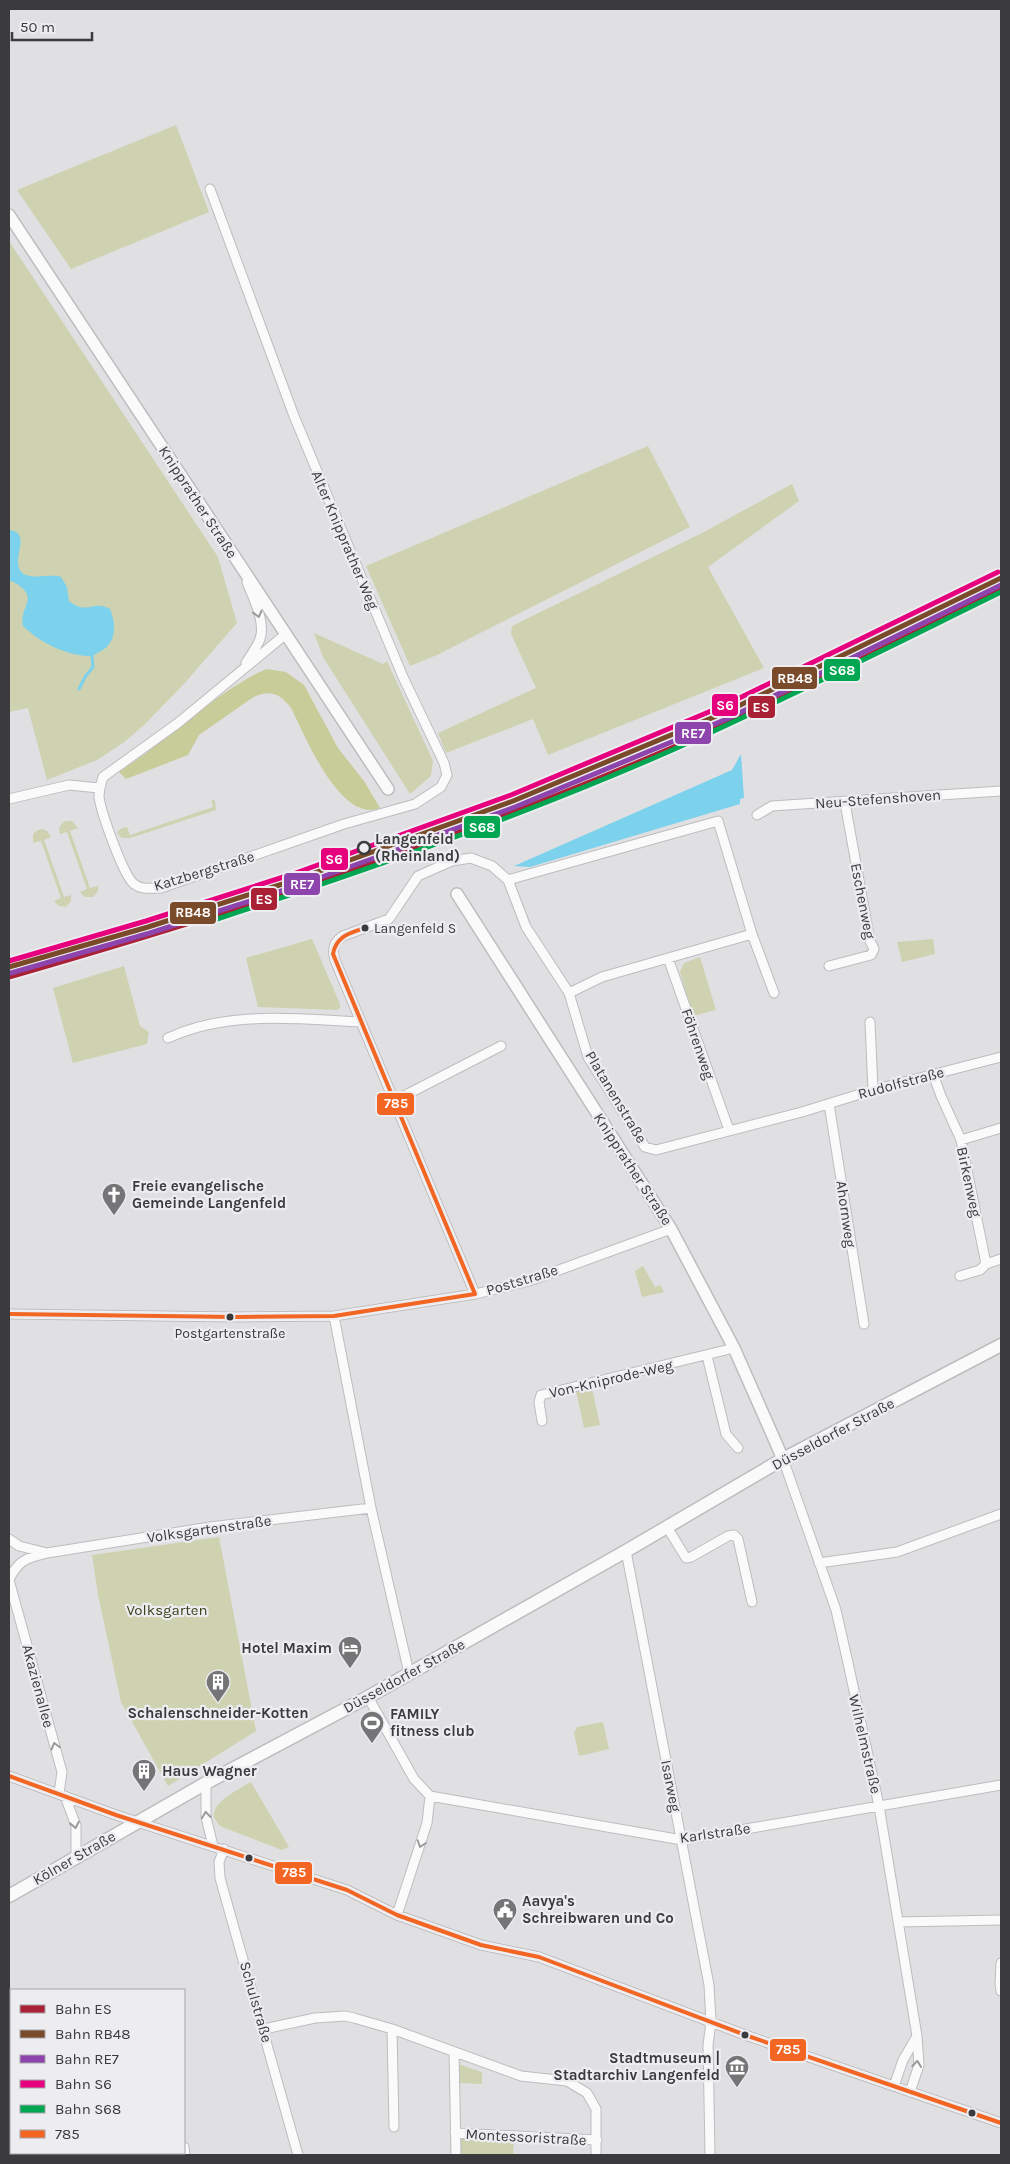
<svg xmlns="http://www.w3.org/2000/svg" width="1010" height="2164" font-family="Karla,sans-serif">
<rect width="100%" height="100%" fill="#e0e0e2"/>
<!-- green -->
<path fill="#ced2b0" d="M176,125L209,212L71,269L17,190Z
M9,241L218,557L237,623L183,685L144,725L123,743L97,760L47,780L28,708L9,712Z
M648,446L690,527L437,655L410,666L366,566Z
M792,484L799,501L708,567L764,668L548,755L533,719L446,753L438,733L536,688L511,634L512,626L702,533Z
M314,633L383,664L387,661L433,761L431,776L410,794L323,657Z
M211,799L215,801L216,810L130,838H122L117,833L120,829L127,827L130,835L213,807Z
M66,821H72L78,828L70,831L90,888L98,886V891L93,897H85L80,892L87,889L67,832L60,834C58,828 60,824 66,821Z
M43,829L48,832L51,837L44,840L64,897L71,895V901L66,907L59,906L54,901L61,898L41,841L33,843V834L38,830Z
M312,939L340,1004V1008L337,1010L258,1007L246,958Z
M933,939L935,954L902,962L897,942Z
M700,957L716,1010L693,1016L680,972L684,963Z
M124,966L140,1026L149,1032L147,1044L73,1063L53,988Z
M643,1266L655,1287L660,1285L664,1292L642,1297L635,1271Z
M592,1388L600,1425L584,1428L576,1391Z
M219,1537L256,1731L168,1786L121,1702L98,1595L92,1555Z
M603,1722L609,1749L579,1756L574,1733L577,1727Z
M251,1782L289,1847L282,1850L222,1827C197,1808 238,1790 251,1782Z
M458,2064L482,2072V2084L459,2083Z
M460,2138L514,2141L513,2155H461Z"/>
<!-- forest -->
<path fill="#c7cc98" d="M266,669L286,672L304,685L338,748L364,781L380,808C340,824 305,735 291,708C280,693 269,689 252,698L199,735L188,755L126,779L119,772C169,740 212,694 266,669Z"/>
<!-- water -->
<path fill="#7cd1ed" d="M9,530L17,532L20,537C22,545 18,552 18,561C18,586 49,572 61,577L67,587L69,601C88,616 93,599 110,609C117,625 116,645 99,652C95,654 93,657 88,656C65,655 39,642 23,626C18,606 44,596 9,580Z
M741,754L744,798L740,799V804L530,867L514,866L732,770Z"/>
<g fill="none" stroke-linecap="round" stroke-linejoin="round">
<!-- stream -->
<path stroke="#7cd1ed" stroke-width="3" d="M79,689L85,677L93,667L92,656"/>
<defs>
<path id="street" d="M210,189L294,416L403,677L444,763L447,775L441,787L415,804L344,824L161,888C151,888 142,890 134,884C123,875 101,812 99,797C99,790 101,784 103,777L178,723L286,634
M246,663C250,656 257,647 260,639C266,622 253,598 247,582
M9,799L69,785L99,788
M757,815L772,806L1001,791
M752,934L774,993
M668,958L729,1130
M829,966L871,955L874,949L870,941L845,803
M569,993L602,977L752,934L718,821L508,880L526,927L569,993L588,1057L645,1147L656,1150L802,1112L873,1090L1001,1057
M870,1022L873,1090
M168,1038C229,1010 296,1019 361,1022
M933,1074L941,1096L961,1140L986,1264L980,1270L960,1276
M394,1101L501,1046
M829,1104L864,1324
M961,1140L1001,1128
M986,1264L1001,1259
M475,1294L335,960C332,950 333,942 343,936L389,919L418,876L452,861L471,858L492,866L508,880
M9,1314L236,1317L334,1316L475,1294L529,1281L671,1229
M334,1316L371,1508L409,1673
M707,1356L726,1434L738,1448
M542,1421L539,1402L541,1395L734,1348
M783,1459L836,1610L848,1663L879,1806L917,2036L919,2065L910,2092
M667,1527L686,1558L691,1557L728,1536L734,1535L738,1539L752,1602
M9,1539L19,1546L47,1553L210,1527L371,1508
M626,1551L709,1985L711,2022L708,2045L710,2155
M819,1563L897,1552L1001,1514
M9,1580L62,1772L59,1793
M9,1580C18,1560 27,1558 47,1553
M368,1697L414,1779L430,1796L682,1840L1001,1785
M9,1776L116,1815L347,1890L397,1915L442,1931L481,1945L539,1957L748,2036L1001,2123
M206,1783V1817L213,1846
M65,1796L76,1826V1857
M224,1849L219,1862L220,1878L298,2155
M397,1915L427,1823L430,1796
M899,1922L1001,1920
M1001,1963L1000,1984L1001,1991
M264,2029L315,2018L345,2016L354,2018L392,2029L521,2076L567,2081L587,2093L596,2109V2155
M392,2029L394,2127
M454,2052L456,2155
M894,2086L903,2060L917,2036
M455,2133L597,2140
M184,2147L185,2155"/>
<path id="secondary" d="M9,215L388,789
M457,894L671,1229L734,1348L783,1459"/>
<path id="primary" d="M9,1896L206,1783L368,1697L626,1551L783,1459L1001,1345"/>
</defs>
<!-- street casing -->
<use href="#street" stroke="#bdbdbf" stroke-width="11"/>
<!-- secondary casing -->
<use href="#secondary" stroke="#bdbdbf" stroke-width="14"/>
<!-- primary casing -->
<use href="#primary" stroke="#bdbdbf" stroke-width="15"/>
<!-- street -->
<use href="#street" stroke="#fafafb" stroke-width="9"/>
<!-- secondary -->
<use href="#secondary" stroke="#fafafb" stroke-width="11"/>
<!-- primary -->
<use href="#primary" stroke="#fafafb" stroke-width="12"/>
<defs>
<path id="bus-1" d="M365,928C350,933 336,936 333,954L475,1294
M9,1314L236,1317L334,1316L475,1294
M9,1776L116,1815L347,1890L397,1915L481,1945L539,1957L748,2036L1001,2123"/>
</defs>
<!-- bus-1 casing -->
<use href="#bus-1" stroke="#ececf1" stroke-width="8"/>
<!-- bus-1 -->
<use href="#bus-1" stroke="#f26522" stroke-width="4"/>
<defs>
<path id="rail-1" d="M9,977C224,915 437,847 643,760C765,709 882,648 1001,590"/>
<path id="rail-2" d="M9,967L148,927L295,880L513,801L726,712L1001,578"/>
<path id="rail-3" d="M11,973L150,933L297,886L515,807L729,718L1001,585"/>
<path id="rail-4" d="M9,961L146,921L293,874L511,795L723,706L998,572"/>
<path id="rail-5" d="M208,922C364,871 519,817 670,751C782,701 891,646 1001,592"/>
</defs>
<!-- rail-1 casing -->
<use href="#rail-1" stroke="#ececf1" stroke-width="9"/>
<!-- rail-2 casing -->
<use href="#rail-2" stroke="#ececf1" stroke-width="9"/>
<!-- rail-3 casing -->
<use href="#rail-3" stroke="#ececf1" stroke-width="9"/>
<!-- rail-4 casing -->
<use href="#rail-4" stroke="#ececf1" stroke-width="9"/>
<!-- rail-5 casing -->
<use href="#rail-5" stroke="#ececf1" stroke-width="9"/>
<!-- rail-1 -->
<use href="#rail-1" stroke="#aa2135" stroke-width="5"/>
<!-- rail-2 -->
<use href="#rail-2" stroke="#7a4b2a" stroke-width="5"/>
<!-- rail-3 -->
<use href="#rail-3" stroke="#8e44ad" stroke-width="5"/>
<!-- rail-4 -->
<use href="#rail-4" stroke="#e6007e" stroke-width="5"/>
<!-- rail-5 -->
<use href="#rail-5" stroke="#00a651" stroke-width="5"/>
</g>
<!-- one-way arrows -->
<defs><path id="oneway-chevron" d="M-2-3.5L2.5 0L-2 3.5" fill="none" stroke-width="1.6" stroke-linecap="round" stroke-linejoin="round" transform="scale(1.25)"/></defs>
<g stroke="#9a9a9c">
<use href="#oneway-chevron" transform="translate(258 614) rotate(76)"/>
<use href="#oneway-chevron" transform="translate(55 1746) rotate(-105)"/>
<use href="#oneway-chevron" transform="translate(206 1815) rotate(-97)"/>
<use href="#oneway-chevron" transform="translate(75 1825) rotate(79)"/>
<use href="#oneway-chevron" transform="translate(421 1844) rotate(108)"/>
<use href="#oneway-chevron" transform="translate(917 2064) rotate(-84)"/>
</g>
<!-- icons -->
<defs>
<symbol id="church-pin" viewBox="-11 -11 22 30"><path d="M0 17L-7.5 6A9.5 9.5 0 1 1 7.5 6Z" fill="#757577" stroke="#ececf1"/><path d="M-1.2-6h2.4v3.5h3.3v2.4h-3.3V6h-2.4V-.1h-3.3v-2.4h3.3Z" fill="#fff"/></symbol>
<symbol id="hotel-pin" viewBox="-11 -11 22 30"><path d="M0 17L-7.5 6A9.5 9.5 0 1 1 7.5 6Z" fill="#757577" stroke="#ececf1"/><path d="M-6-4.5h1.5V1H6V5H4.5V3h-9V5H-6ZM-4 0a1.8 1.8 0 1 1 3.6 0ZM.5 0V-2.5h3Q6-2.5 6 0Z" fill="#fff"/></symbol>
<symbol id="building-pin" viewBox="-11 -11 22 30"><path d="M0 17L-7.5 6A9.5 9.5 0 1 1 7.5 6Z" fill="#757577" stroke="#ececf1"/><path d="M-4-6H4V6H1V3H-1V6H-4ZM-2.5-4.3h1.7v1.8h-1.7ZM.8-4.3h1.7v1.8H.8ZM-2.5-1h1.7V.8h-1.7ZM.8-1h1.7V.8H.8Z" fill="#fff"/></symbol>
<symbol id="stadium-pin" viewBox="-11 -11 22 30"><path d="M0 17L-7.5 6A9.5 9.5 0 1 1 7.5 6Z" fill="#757577" stroke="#ececf1"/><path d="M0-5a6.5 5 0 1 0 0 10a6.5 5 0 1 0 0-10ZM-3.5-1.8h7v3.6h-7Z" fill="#fff"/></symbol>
<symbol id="civic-pin" viewBox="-11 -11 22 30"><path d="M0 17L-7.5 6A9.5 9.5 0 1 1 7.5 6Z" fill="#757577" stroke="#ececf1"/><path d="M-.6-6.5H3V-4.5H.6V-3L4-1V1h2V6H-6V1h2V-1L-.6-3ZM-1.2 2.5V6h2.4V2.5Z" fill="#fff"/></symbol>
<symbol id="museum-pin" viewBox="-11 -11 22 30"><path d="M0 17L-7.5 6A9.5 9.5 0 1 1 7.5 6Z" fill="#757577" stroke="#ececf1"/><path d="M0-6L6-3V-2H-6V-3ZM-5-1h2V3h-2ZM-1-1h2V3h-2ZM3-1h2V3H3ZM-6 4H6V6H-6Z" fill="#fff"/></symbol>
</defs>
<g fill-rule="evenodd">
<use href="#church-pin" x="100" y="1181" width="28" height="38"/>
<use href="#hotel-pin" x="336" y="1634" width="28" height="38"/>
<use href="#building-pin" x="204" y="1668" width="28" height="38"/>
<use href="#stadium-pin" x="358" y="1709" width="28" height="38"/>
<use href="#building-pin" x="130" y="1757" width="28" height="38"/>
<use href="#civic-pin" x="491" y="1896" width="28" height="38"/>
<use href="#museum-pin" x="723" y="2053" width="28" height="38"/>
</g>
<!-- markers -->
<circle fill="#ececf1" stroke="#3b3b3d" stroke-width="2.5" cx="364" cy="848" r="6"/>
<g fill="#3b3b3d" stroke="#ececf1" stroke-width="2">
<circle cx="365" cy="928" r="4.5"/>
<circle cx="230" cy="1317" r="4.5"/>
<circle cx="249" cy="1858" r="4.5"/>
<circle cx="745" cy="2035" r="4.5"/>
<circle cx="972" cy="2113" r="4.5"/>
</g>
<g text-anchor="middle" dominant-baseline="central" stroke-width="4.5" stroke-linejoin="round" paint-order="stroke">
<!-- bus labels -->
<g font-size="14" fill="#3b3b3d" stroke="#ececf1" text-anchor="start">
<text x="374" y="928">Langenfeld S</text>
<text x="230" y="1333" text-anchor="middle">Postgartenstraße</text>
</g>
<!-- street labels -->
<g font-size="15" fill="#3b3b3d" stroke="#ececf1">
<text transform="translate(198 502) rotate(57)">Knipprather Straße</text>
<text transform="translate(345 540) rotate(67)">Alter Knipprather Weg</text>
<text transform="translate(878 799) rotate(-4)">Neu-Stefenshoven</text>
<text transform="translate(204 871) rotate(-17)">Katzbergstraße</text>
<text transform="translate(863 901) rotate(79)">Eschenweg</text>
<text transform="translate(698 1044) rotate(71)">Föhrenweg</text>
<text transform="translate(901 1083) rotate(-15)">Rudolfstraße</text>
<text transform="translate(616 1097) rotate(59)">Platanenstraße</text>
<text transform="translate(633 1169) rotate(57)">Knipprather Straße</text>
<text transform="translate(969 1182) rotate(78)">Birkenweg</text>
<text transform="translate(846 1214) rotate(82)">Ahornweg</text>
<text transform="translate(522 1280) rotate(-17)">Poststraße</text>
<text transform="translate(611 1379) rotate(-13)">Von-Kniprode-Weg</text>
<text transform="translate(833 1434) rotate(-28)">Düsseldorfer Straße</text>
<text transform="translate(209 1529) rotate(-8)">Volksgartenstraße</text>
<text transform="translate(404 1676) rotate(-29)">Düsseldorfer Straße</text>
<text transform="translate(38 1686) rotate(75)">Akazienallee</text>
<text transform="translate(865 1744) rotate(77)">Wilhelmstraße</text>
<text transform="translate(671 1786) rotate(79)">Isarweg</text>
<text transform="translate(715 1833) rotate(-8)">Karlstraße</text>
<text transform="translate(74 1858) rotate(-30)">Kölner Straße</text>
<text transform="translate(256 2002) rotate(74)">Schulstraße</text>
<text transform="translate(526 2137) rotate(3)">Montessoristraße</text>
</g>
<!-- stop labels -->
<g font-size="15" font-weight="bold" fill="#3b3b3d" stroke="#ececf1" text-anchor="start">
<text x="375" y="839">Langenfeld<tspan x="375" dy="17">(Rheinland)</tspan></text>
</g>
<!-- poi labels -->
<g font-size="15" font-weight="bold" fill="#3b3b3d" stroke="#ececf1" text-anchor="start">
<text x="132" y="1186">Freie evangelische<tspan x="132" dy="17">Gemeinde Langenfeld</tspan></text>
<text x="332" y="1648" text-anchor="end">Hotel Maxim</text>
<text x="218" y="1713" text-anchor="middle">Schalenschneider-Kotten</text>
<text x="390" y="1714">FAMILY<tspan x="390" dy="17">fitness club</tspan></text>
<text x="162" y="1771">Haus Wagner</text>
<text x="522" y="1901">Aavya's<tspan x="522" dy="17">Schreibwaren und Co</tspan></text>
<text x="720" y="2058" text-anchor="end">Stadtmuseum |<tspan x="720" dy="17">Stadtarchiv Langenfeld</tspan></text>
</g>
<!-- park labels -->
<g font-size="15" fill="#3c3f17" stroke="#ececf1">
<text x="167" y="1610">Volksgarten</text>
</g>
</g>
<g stroke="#ececf1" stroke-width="2">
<rect x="823" y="658" width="38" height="24" rx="5" fill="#00a651"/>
<rect x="771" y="666" width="47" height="24" rx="5" fill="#7a4b2a"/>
<rect x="711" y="693" width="28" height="24" rx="5" fill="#e6007e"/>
<rect x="747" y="695" width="29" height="24" rx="5" fill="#aa2135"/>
<rect x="674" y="721" width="38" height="24" rx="5" fill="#8e44ad"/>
<rect x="463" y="815" width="38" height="24" rx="5" fill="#00a651"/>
<rect x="320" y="847" width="29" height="24" rx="5" fill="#e6007e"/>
<rect x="283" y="872" width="38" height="24" rx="5" fill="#8e44ad"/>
<rect x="250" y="887" width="28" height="24" rx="5" fill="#aa2135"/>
<rect x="169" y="901" width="48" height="24" rx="5" fill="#7a4b2a"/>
<rect x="376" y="1092" width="39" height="24" rx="5" fill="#f26522"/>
<rect x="274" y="1861" width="39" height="24" rx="5" fill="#f26522"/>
<rect x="769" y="2038" width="38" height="24" rx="5" fill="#f26522"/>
</g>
<g font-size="14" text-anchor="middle" font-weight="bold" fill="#fff">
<text x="842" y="675">S68</text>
<text x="795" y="683">RB48</text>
<text x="725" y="710">S6</text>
<text x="761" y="712">ES</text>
<text x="693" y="738">RE7</text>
<text x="482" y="832">S68</text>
<text x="334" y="864">S6</text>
<text x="302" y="889">RE7</text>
<text x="264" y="904">ES</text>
<text x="193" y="917">RB48</text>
<text x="396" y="1108">785</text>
<text x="294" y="1877">785</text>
<text x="788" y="2054">785</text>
</g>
<!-- border -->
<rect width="1010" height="2164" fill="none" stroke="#3b3b3d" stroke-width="20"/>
<!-- legend -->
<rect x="10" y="1989" width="175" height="165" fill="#ececf1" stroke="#a5a5a9"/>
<rect x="20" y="2005" width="25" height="8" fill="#aa2135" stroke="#a5a5a9"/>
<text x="55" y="2014" font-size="15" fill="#3b3b3d">Bahn ES</text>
<rect x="20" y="2030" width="25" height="8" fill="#7a4b2a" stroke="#a5a5a9"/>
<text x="55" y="2039" font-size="15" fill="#3b3b3d">Bahn RB48</text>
<rect x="20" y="2055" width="25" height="8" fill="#8e44ad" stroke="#a5a5a9"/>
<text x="55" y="2064" font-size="15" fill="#3b3b3d">Bahn RE7</text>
<rect x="20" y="2080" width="25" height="8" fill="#e6007e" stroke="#a5a5a9"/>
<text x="55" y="2089" font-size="15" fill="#3b3b3d">Bahn S6</text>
<rect x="20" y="2105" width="25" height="8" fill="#00a651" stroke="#a5a5a9"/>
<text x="55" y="2114" font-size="15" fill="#3b3b3d">Bahn S68</text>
<rect x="20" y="2130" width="25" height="8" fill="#f26522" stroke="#a5a5a9"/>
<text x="55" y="2139" font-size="15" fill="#3b3b3d">785</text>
<!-- scale -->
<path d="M12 32v8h80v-8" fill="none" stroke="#3b3b3d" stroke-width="2.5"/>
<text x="20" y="32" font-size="15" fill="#3b3b3d" stroke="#ececf1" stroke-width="4" paint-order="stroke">50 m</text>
</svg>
